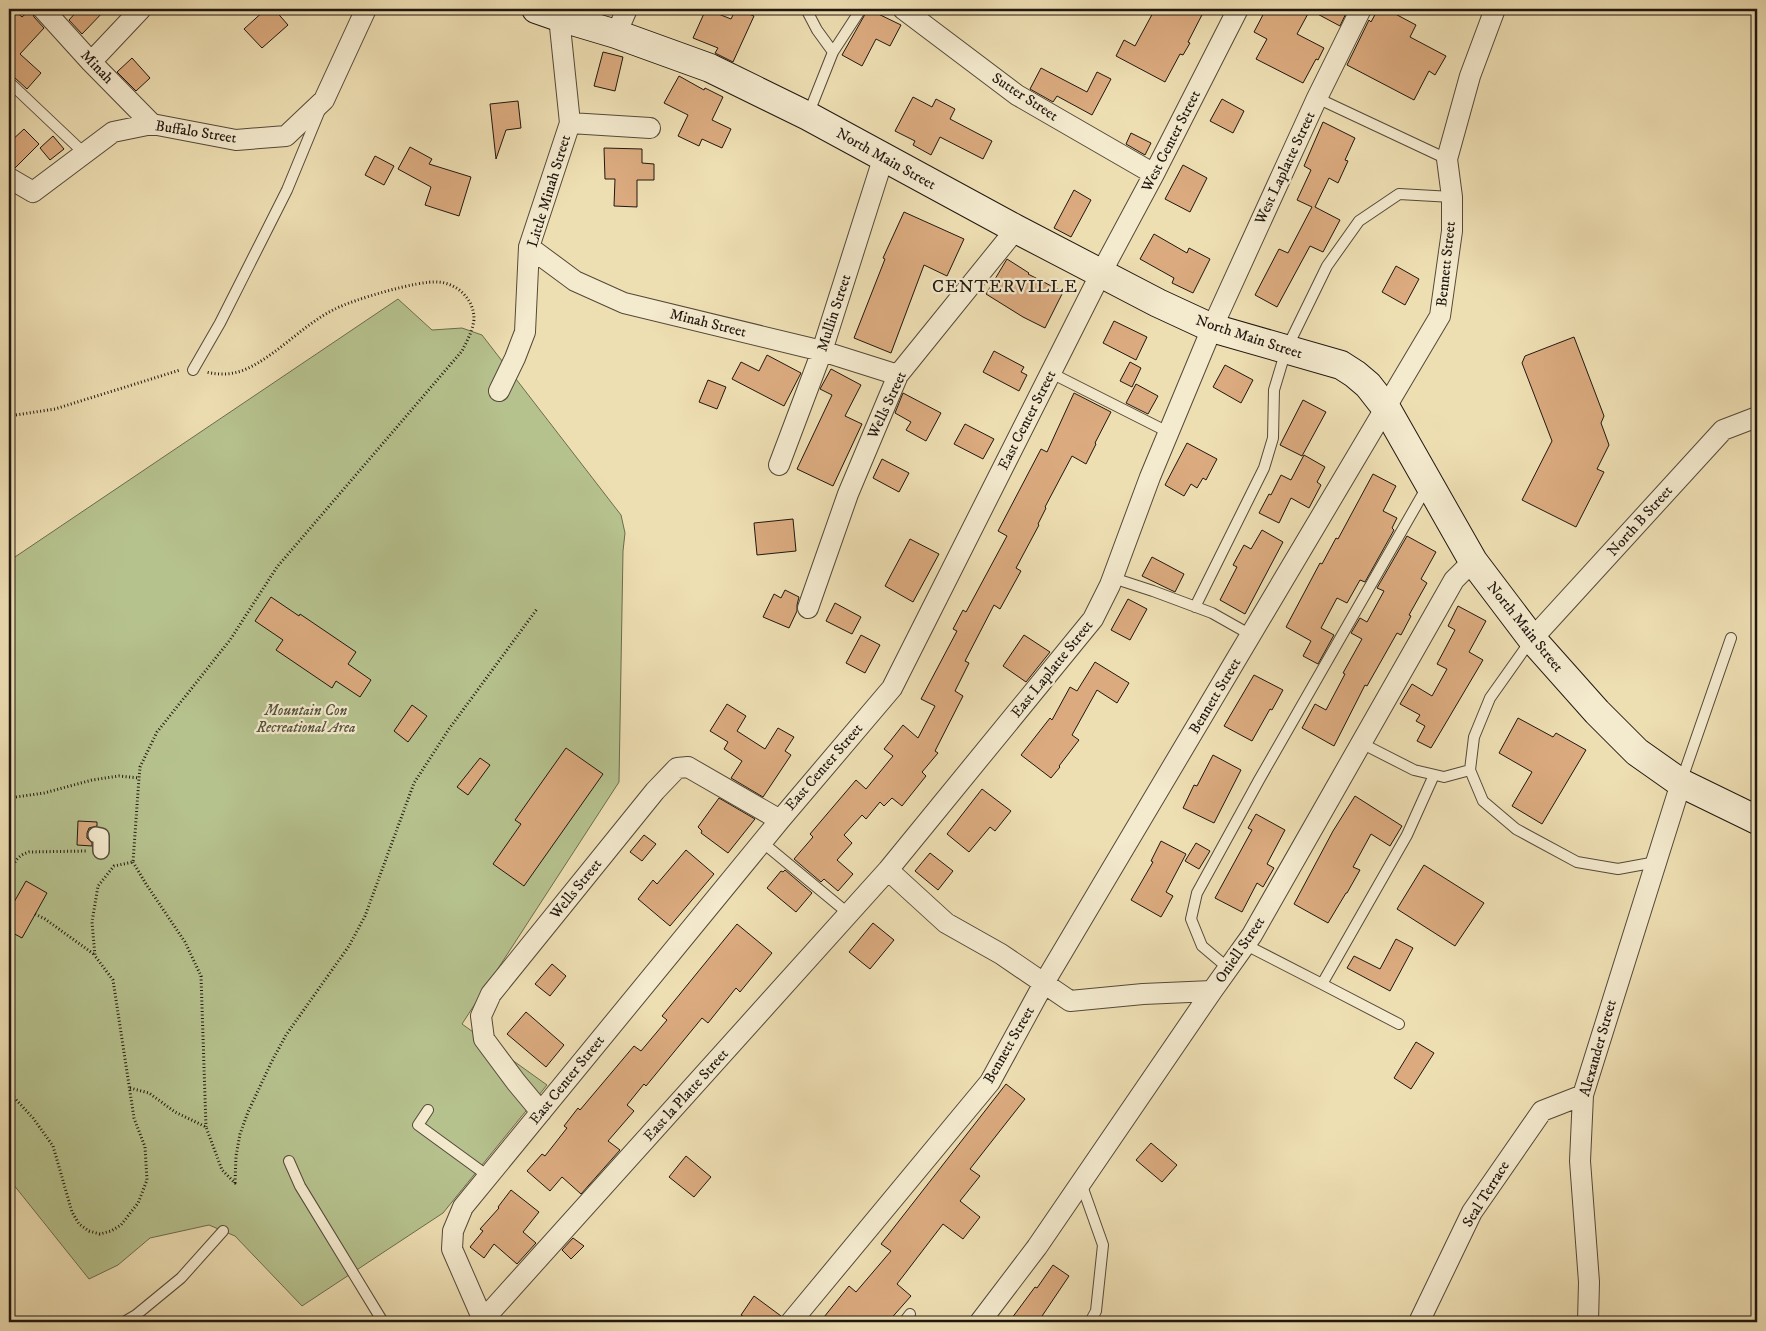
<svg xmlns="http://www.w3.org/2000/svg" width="1766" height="1331" font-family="'IM FELL DW Pica',serif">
<rect width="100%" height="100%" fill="#eedfb3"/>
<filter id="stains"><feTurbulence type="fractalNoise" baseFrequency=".004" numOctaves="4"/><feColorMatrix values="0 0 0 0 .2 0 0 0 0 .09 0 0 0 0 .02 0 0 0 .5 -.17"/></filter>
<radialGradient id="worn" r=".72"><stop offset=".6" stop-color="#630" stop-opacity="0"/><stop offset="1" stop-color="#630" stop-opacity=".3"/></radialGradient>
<!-- green -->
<path fill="#b6c28e" stroke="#6b6c4f" d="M398,299L432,330L462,328L482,335L621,515L625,533L623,551L619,782L462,1024L547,1085L443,1213L302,1306L235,1236L209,1225L150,1238L118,1265L89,1279L9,1179V561Z"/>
<!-- building -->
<path fill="#dbab7f" stroke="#201710" d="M9,9H13L22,17L31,9L34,17L44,28L20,54L41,73L27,89L14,77L9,75Z
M79,9H106L82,34L69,20Z
M266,9H274L288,25L262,48L244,29Z
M706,9L731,19L736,9L754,16L733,62L715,53L718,48L693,38Z
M868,9L901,25L890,46L876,39L862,66L842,55Z
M1155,9H1205L1188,42L1190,43L1183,55L1180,54L1165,82L1116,56L1124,40L1135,46Z
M1266,9H1348L1340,26L1310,10L1297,34L1324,48L1318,60L1316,59L1303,83L1256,59L1267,39L1254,32Z
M1378,9H1386L1416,25L1410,37L1446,56L1435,75L1429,71L1414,100L1347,65L1369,20L1371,22Z
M603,52L623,57L615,91L594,86Z
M132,58L150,78L136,91L117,72Z
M1041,68L1087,92L1097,72L1111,79L1092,115L1057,96L1053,102L1030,89Z
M679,76L704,90L705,88L723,97L712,120L731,129L722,148L702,139L699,146L678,136L688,115L664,103Z
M913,97L932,107L936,99L955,109L950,119L992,141L983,159L940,137L931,155L913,145L915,141L895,131Z
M1222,99L1244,111L1233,133L1210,121Z
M518,101L521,128L506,130L496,159L490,104Z
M1323,122L1355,138L1345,160L1348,161L1338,183L1329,178L1315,207L1340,220L1323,252L1310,246L1277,307L1255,295L1279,249L1288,253L1312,207L1297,200L1311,170L1304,166Z
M24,129L39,144L15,168L9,166V143Z
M1131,133L1151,143L1145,155L1126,144Z
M53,136L64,149L50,160L40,148Z
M410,147L432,159L429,164L471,177L459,216L425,205L431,187L398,169Z
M604,148L642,149V163L654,164V180H637V207L614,206L615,179H605Z
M375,156L394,166L384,185L365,175Z
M1183,165L1207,178L1190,212L1165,199Z
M1074,190L1091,200L1071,237L1054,228Z
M904,212L964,239L947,276L924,265L891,353L854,338L885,259L883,258Z
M1154,234L1187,253L1189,248L1210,259L1193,293L1172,283L1174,278L1140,259Z
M1007,259L1029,273L1028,274L1063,292L1045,328L1023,317L986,294Z
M1396,266L1419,279L1405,305L1382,292Z
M1114,321L1147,337L1136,360L1103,343Z
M1574,337L1604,416L1601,423L1609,445L1597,469L1604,472L1576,527L1522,500L1552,441L1522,363L1525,356Z
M994,351L1024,367L1021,372L1027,375L1019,391L983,372Z
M767,355L801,373L784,406L732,379L741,362L759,371Z
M1130,362L1141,368L1132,387L1120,381Z
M1225,365L1253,380L1241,403L1213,387Z
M831,369L861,385L845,416L862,424L833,486L797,469L832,395L820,389Z
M708,380L726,387L717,409L699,402Z
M1136,384L1158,396L1148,414L1126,403Z
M903,393L941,413L926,441L906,430L911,422L895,413Z
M1074,393L1111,412L1095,443L1096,444L1086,464L1072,456L1045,507L1046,508L1038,524L1039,525L1016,568L1021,571L1000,609L994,605L965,661L969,663L955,691L963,696L935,751L938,753L922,772L926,776L902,806L892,798L884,806L880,802L866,819L862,815L844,835L852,843L837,860L853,874L838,891L824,879L821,882L794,859L813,837L810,834L856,780L866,789L893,756L884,749L903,725L918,738L935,706L921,699L957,631L953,629L963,610L966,612L1007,536L998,531L1041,449L1047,452Z
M1303,400L1326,412L1302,456L1280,445Z
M965,424L994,439L983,459L954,444Z
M1187,443L1217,459L1206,480L1203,478L1197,488L1191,484L1184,496L1165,485Z
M1304,455L1325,467L1317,482L1321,485L1309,508L1291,498L1279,523L1259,513L1269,494L1271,495L1281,475L1291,480Z
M882,459L909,473L899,492L873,478Z
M1373,474L1396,486L1383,511L1397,518L1392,528L1394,530L1365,582L1360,580L1347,603L1337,598L1321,628L1334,635L1318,664L1303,656L1311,641L1286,627L1320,563L1322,564L1336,538L1338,539Z
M793,519L796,551L757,555L754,523Z
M1262,530L1283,542L1245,614L1220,600L1237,567L1233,565L1244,545L1251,549Z
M1407,536L1436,552L1421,579L1427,583L1409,615L1411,616L1401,635L1397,633L1367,686L1365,685L1334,746L1302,728L1315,704L1326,710L1345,674L1343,673L1362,639L1351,633L1360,618L1367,622L1384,591L1377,588Z
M910,539L939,554L913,602L885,586Z
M1152,557L1184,574L1175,592L1142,576Z
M785,590L799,597L797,605V611L789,628L763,617L774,594L781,598Z
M271,597L299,616L300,614L356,652L348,664L371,680L360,697L336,681L332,688L276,650L283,640L255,621Z
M1128,599L1147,609L1130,640L1111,630Z
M835,603L861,617L852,634L826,621Z
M1458,606L1486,621L1469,652L1483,660L1431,748L1417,741L1425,726L1416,721L1420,715L1400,704L1412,684L1432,696L1447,669L1437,664L1455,630L1448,626Z
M861,635L880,645L865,673L846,663Z
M1024,635L1050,652L1026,682L1003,666Z
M1095,662L1129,683L1117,703L1097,690L1072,735L1079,740L1059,766L1060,767L1051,778L1021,755L1050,718L1052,720L1070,687L1077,691Z
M1254,675L1283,690L1272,710L1270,709L1252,741L1224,726Z
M727,704L746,716L737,731L765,749L778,728L794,737L785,751L791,755L763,797L731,778L742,761L724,749L728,742L710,731Z
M412,705L427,716L408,742L394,731Z
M1518,718L1553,737L1556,733L1586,750L1542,824L1512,806L1532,772L1499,753Z
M566,748L603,774L524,886L493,864L521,824L515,820Z
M1213,755L1241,770L1214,823L1183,808L1194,785L1197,786Z
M480,758L490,765L468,795L457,787Z
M982,789L1011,811L995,831L990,827L969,852L947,834Z
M1355,796L1402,826L1390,846L1371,834L1353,867L1360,870L1347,893H1346L1328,923L1294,904L1333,831Z
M719,798L755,819L728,853L701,833L702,831L698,827Z
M1256,814L1285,830L1267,864L1274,868L1263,887L1257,883L1242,912L1215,898L1252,830L1248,828Z
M78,821L97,822V826L89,828L87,833V838L92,843V846L77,845Z
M644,835L656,844L642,861L630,852Z
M1161,841L1186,854L1166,892L1173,896L1161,917L1131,900L1153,862L1151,861Z
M1196,843L1210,851L1199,869L1185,861Z
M686,850L714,874L670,926L638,899L653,880L657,884Z
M930,853L953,871L938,890L915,871Z
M1424,865L1484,903L1455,946L1397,909Z
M785,870L812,893L796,912L767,888L781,871L783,872Z
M26,881L47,893L22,938L9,931V911Z
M873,923L894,940L870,969L849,952Z
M737,924L772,953L740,992L736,988L708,1023L702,1018L646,1086L644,1084L627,1105L634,1111L608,1141L620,1150L581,1194L562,1177L550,1191L527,1171L542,1154L545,1156L567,1128L564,1126L578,1108L580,1110L634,1046L641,1051L667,1020L662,1016Z
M1396,939L1413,948L1390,991L1347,968L1354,956L1380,969Z
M552,964L566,976L550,996L535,984Z
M526,1012L564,1045L546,1067L507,1034Z
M1416,1042L1434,1053L1411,1089L1394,1078Z
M1006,1084L1025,1099L970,1169L980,1176L960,1201L980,1217L963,1239L943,1224L897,1284L911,1296L888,1322H820L849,1286L856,1292L891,1251L881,1244Z
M1151,1143L1177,1165L1162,1182L1136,1160Z
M686,1156L711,1177L694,1197L669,1177Z
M511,1190L539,1212L523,1232L536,1243L517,1264L494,1244L484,1258L470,1247L483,1231L480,1229L499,1208L498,1207Z
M573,1238L584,1246L571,1259L562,1250Z
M1053,1265L1069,1276L1038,1322H1009L1035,1287L1037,1288Z
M754,1296L781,1316L779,1322H752L741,1315Z"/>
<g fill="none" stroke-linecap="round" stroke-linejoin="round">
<defs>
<path id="service" d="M806,9L817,30L833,52
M9,82L84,153
M1317,98L1447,159
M808,115L833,52L861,9
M193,370L220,323L287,190L320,110
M1051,373L1168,432
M1113,578L1153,591L1212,613L1251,635
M1195,607L1264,468L1273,438L1274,390L1286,350L1327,266L1359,221L1399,194L1452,197
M1531,640L1490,698L1474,737L1470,770L1483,801L1516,829L1577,862L1618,869L1656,862
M1361,743L1414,770L1444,777L1470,770
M1681,782L1731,638
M762,842L849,914
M1246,945L1322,984L1407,835L1434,775
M1228,968L1202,946L1191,919L1197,893L1259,780L1428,485
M1322,984L1399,1024
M428,1110L418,1125L488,1176
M289,1161L300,1186L383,1322
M1081,1183L1103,1245L1096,1311L1090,1322
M124,1322L136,1315L181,1278L223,1231
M904,1322L910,1314"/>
<path id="pedestrian" d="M96,835L101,836V851"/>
<path id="minor" d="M43,9L91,62L152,124
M903,9L1017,95L1154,174
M616,34L627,9
M91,62L141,9
M570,123L650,128
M9,178L33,192L113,132L152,124L236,140L286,136L324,100L366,9
M529,247L575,281L624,303L822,351L898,375
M499,391L515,358L525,332L529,247L570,123L559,17
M779,465L822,351L883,159
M808,608L848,494L898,375L1016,229
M1532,639L1723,430L1757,417
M888,870L946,923L1001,954L1070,1001L1143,994L1212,991
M541,1112L516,1082L484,1039L481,1016L491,994L655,791L677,768L688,767L780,820
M483,1320L888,870L1093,619L1110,585L1150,477L1212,328L1317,98L1361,9
M486,1322L483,1320L452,1249L453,1231L463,1207L780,820L892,688L1101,273L1154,174L1238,9
M791,1322L990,1082L1044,983L1440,316L1452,231V197L1447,159L1470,76L1495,9
M980,1322L1037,1247L1212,991L1252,935L1454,580L1473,561
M1419,1322L1472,1212L1542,1111L1583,1095
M1588,1322L1589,1282L1580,1161L1583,1095L1681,783"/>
<path id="secondary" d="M536,9L559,17L616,34L710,68L808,116L1016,229L1158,303L1212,328L1341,365L1355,374L1368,385L1386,408L1473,561L1532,639L1597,712L1637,752L1681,783L1757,820"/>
</defs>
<!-- service casing -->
<use href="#service" stroke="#544939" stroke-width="12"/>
<!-- pedestrian casing -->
<use href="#pedestrian" stroke="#544939" stroke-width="18"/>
<!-- minor casing -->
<use href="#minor" stroke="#544939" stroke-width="22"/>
<!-- secondary casing -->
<use href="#secondary" stroke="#201710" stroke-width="30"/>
<!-- path -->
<path stroke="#201710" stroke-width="3" stroke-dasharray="1 2.5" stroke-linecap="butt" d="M9,416L55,409L180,370
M9,798L44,793L92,780L119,776L139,778L140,767L157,732L230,640L277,567L462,351C467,341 473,330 474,319C474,298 456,283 438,282C419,280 352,300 335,309C302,325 277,356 244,370C231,375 219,375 206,372
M133,862L146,884L185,942L201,976L206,1127
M9,875C14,863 16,856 29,852L86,851
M35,914L45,919L95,955
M130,1088L149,1093L175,1112L206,1127L222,1170L235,1183L236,1156L240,1134L248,1112L272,1061L286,1035L349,946L365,916L414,783L449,729L537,609
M9,1092L33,1118L53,1146L72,1212L79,1224L89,1231L100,1234L111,1231L121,1225L138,1203L147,1180L145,1147L134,1118L113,980L95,956L92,922L98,886L114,866L133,862L139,778"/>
<!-- service -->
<use href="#service" stroke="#f4eace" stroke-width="10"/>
<!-- pedestrian -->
<use href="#pedestrian" stroke="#f4eace" stroke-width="15"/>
<!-- minor -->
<use href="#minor" stroke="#f4eace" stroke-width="20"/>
<!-- secondary -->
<use href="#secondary" stroke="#f4eace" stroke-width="28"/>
</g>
<g text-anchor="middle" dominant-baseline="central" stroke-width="4.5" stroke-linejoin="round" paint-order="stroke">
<!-- street labels -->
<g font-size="15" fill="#201710" stroke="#f4eace">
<text transform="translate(97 67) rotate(46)">Minah</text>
<text transform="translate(1025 97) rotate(33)">Sutter Street</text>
<text transform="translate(196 132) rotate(9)">Buffalo Street</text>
<text transform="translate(1171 141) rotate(-63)">West Center Street</text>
<text transform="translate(886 159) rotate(29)">North Main Street</text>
<text transform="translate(1285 168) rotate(-65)">West Laplatte Street</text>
<text transform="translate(549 191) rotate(-73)">Little Minah Street</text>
<text transform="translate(1446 264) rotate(-84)">Bennett Street</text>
<text transform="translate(834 313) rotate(-72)">Mullin Street</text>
<text transform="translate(708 323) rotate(14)">Minah Street</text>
<text transform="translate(1249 337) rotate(18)">North Main Street</text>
<text transform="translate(887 405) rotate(-65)">Wells Street</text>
<text transform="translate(1027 420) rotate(-63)">East Center Street</text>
<text transform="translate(1640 521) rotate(-48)">North B Street</text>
<text transform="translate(1525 627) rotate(51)">North Main Street</text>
<text transform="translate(1052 669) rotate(-51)">East Laplatte Street</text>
<text transform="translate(1215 696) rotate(-59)">Bennett Street</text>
<text transform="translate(824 767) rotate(-49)">East Center Street</text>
<text transform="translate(576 889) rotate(-51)">Wells Street</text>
<text transform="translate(1240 950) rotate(-56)">Oniell Street</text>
<text transform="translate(1009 1045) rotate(-60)">Bennett Street</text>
<text transform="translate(1598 1048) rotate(-74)">Alexander Street</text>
<text transform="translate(567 1080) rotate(-51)">East Center Street</text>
<text transform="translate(686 1095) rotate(-48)">East la Platte Street</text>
<text transform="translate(1486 1194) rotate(-58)">Seal Terrace</text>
</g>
<!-- park labels -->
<g font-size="15" font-style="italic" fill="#54533c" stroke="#f4eace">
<text x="306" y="710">Mountain Con<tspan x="306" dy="17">Recreational Area</tspan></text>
</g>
<!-- quarter labels -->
<g font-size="18" letter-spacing="1" fill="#201710" stroke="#f4eace">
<text x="1005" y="287">CENTERVILLE</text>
</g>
</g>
<!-- margin -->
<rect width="1766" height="1331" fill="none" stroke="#eedfb3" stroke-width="30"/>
<rect x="10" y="10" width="1746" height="1311" fill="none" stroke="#201710" stroke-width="2.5"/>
<rect x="15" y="15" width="1736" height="1301" fill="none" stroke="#201710"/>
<rect width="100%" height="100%" filter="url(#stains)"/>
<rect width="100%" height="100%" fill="url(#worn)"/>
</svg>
